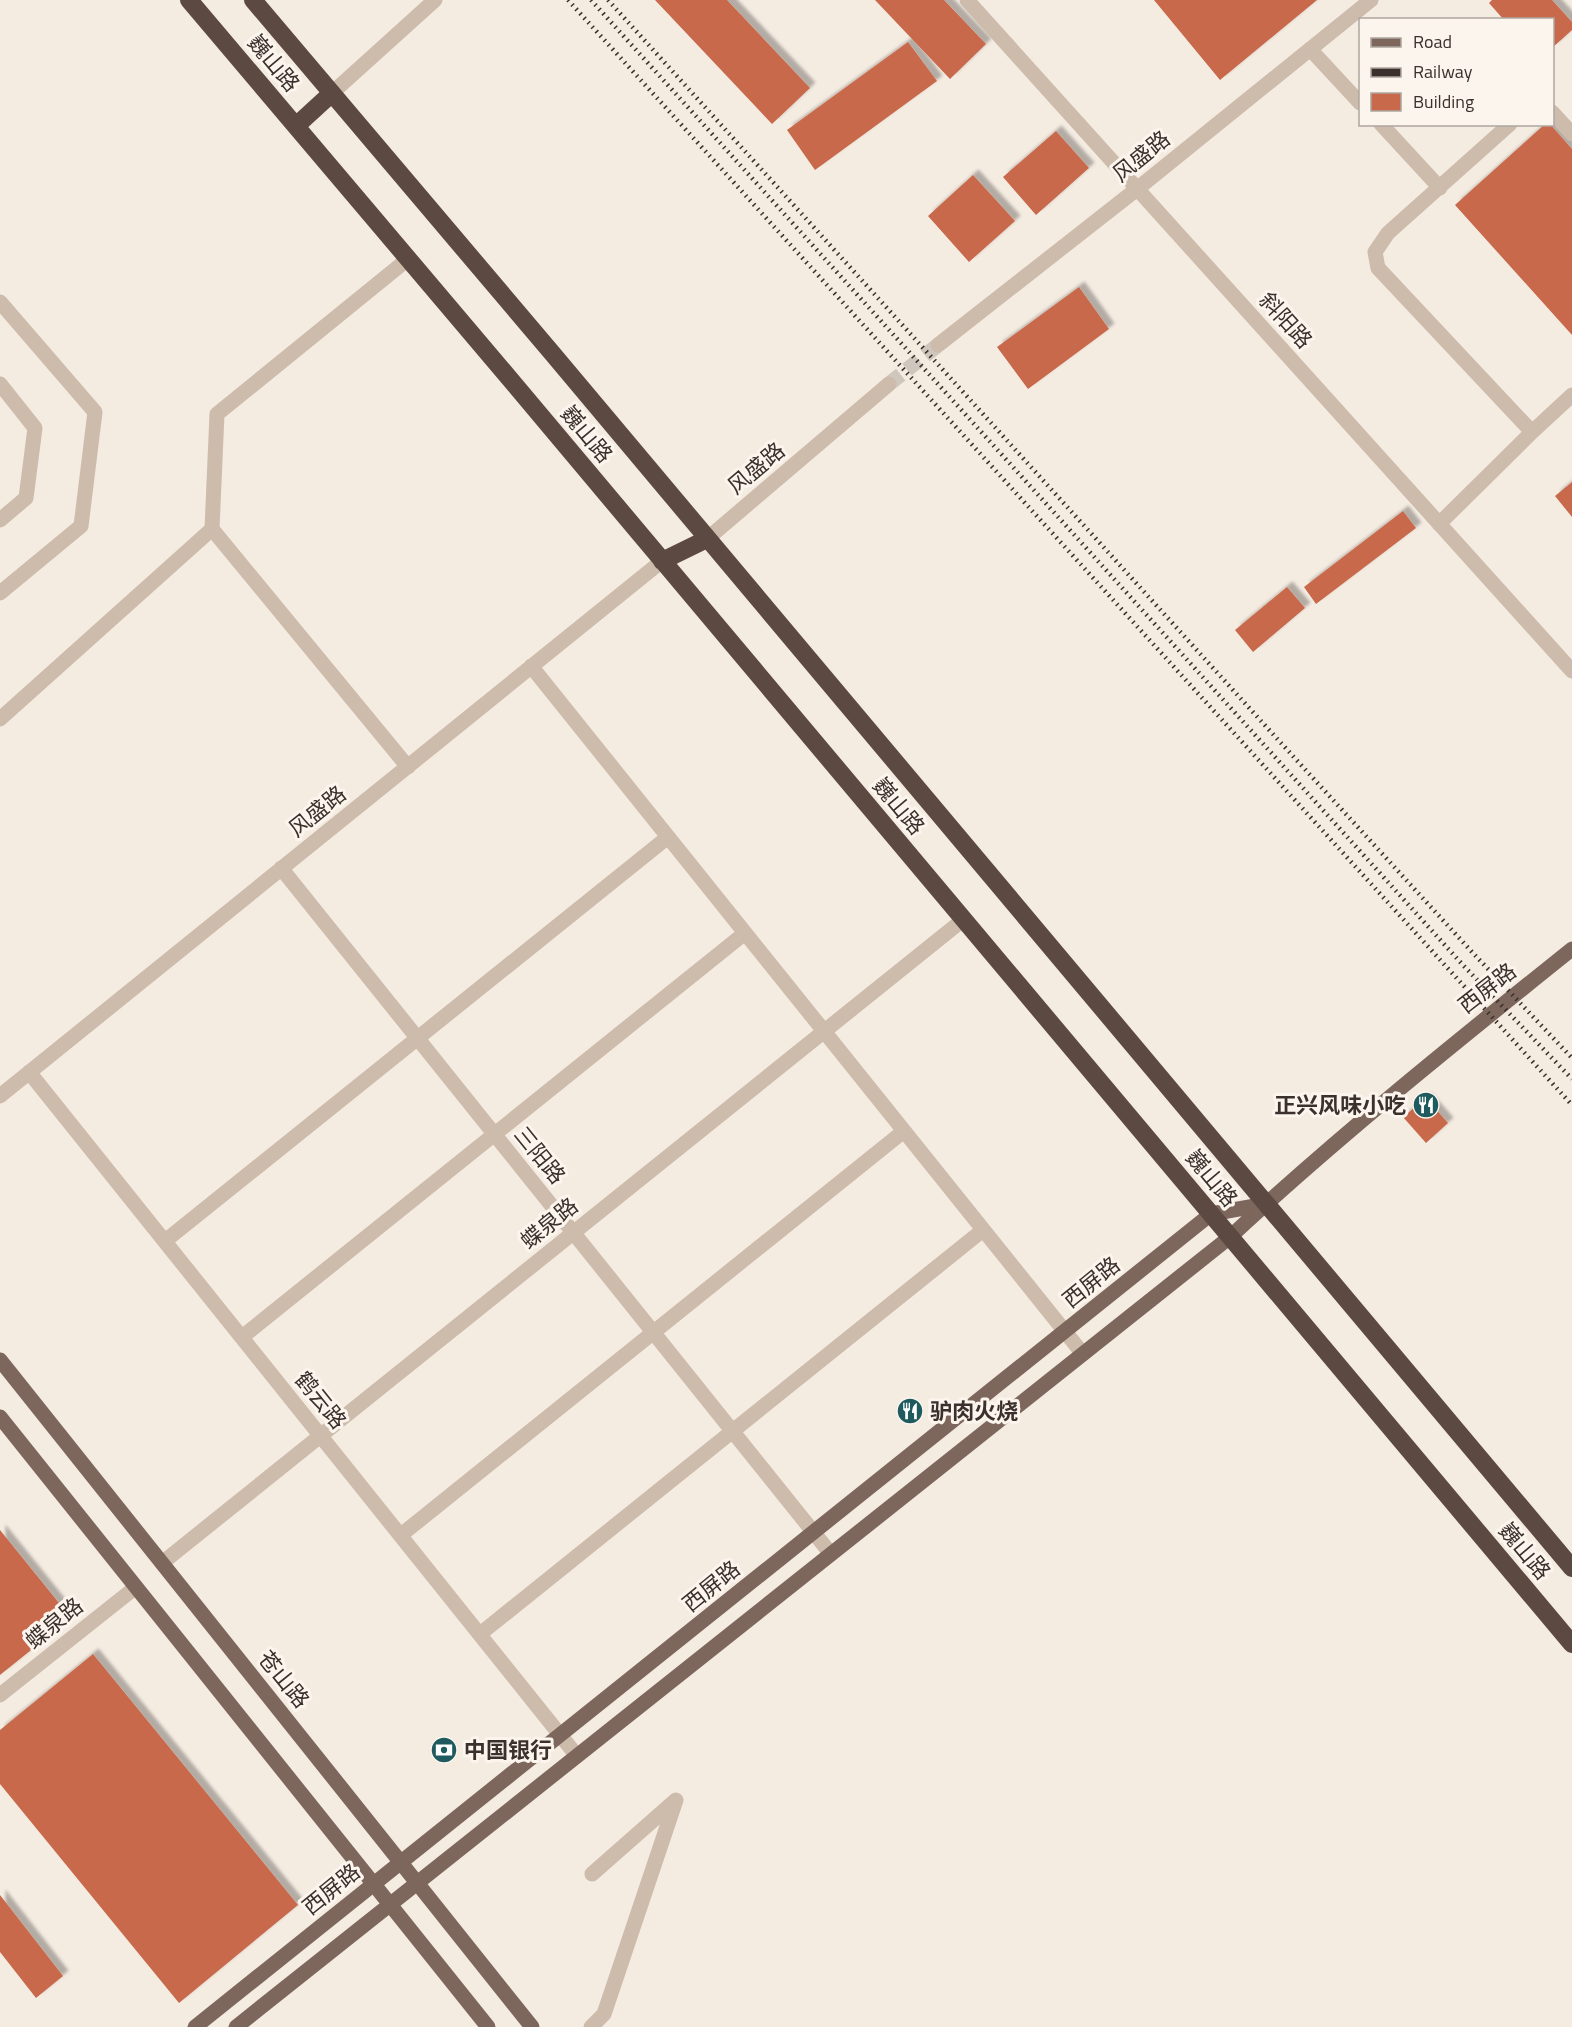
<svg xmlns="http://www.w3.org/2000/svg" width="1572" height="2027" font-family="'Titillium Web','Noto Sans SC',sans-serif">
<defs>
<filter id="shadow"><feDropShadow dx="5.5" dy="-5.5" stdDeviation="1.5" flood-color="#0004"/></filter>
</defs>
<rect width="100%" height="100%" fill="#f4ebe1"/>
<!-- building -->
<path fill="#c8694b" filter="url(#shadow)" d="M655,0H727L810,88L772,124Z
M875,0H944L986,44L950,79Z
M1154,0H1317L1220,80Z
M1492,0H1552L1572,22V30L1552,48V20H1504L1489,3Z
M908,42L937,81L815,170L787,130Z
M1545,124H1550L1572,149V335L1455,205Z
M1056,131L1089,168L1036,215L1003,177Z
M973,175L1015,221L969,262L928,216Z
M1079,287L1109,329L1028,389L997,347Z
M1572,482V517L1555,496Z
M1403,511L1416,528L1316,604L1304,587Z
M1287,587L1305,608L1253,652L1235,630Z
M1426,1098L1448,1123L1426,1143L1403,1117Z
M0,1530L71,1618L0,1675Z
M93,1654L298,1905L179,2003L0,1784V1730Z
M0,1895L63,1976L36,1998L0,1952Z"/>
<g fill="none" stroke-linecap="round" stroke-linejoin="round">
<!-- minor-tunnel -->
<path stroke="#cfc6bd" stroke-width="15" stroke-dasharray="15 8" stroke-linecap="butt" d="M889,384L938,345"/>
<!-- minor -->
<path stroke="#cdbbac" stroke-width="15" d="M967,0L1572,671
M1310,49L1360,103
M332,93L435,0
M1552,112L1572,134
M1381,124L1440,188
M1510,124L1388,233L1375,252L1378,268L1532,432
M0,302L95,412L81,526L0,593
M938,345L1137,189L1371,0
M0,384L35,428L26,498L0,520
M1439,524L1532,432L1572,395
M212,529L217,414L408,259
M707,539L889,384
M531,666L1083,1354
M0,719L212,529L408,767
M281,868L831,1554
M29,1072L577,1756
M0,1096L662,561
M165,1241L668,837
M242,1337L745,933
M401,1535L904,1131
M162,1563L964,919
M480,1634L983,1230
M0,1695L136,1587
M591,2027L604,2014L676,1800L592,1874"/>
<!-- major -->
<path stroke="#7d675c" stroke-width="15" d="M0,1360L532,2027
M0,1417L488,2027
M195,2027L1211,1214L1266,1204
M236,2027L1230,1237C1339,1136 1456,1042 1572,949"/>
<!-- highway -->
<path stroke="#5c4a42" stroke-width="18" d="M189,0L515,385L1572,1644
M253,0L552,353L1572,1568
M296,126L332,93
M662,561L707,539"/>
<!-- rail -->
<path stroke="#3b302b" stroke-width="4.5" stroke-dasharray="1.5 4.5" stroke-linecap="butt" d="M568,0L1572,1105
M591,0L1462,964L1572,1079
M608,0L1281,743L1472,952L1572,1058"/>
</g>
<!-- icons -->
<defs>
<symbol id="restaurant-disc" viewBox="-11 -11 22 22"><circle r="9.5" fill="#1f5a5e" stroke="#fbf5ee"/><path d="M-5-6h1v4h1v-4h1v4h1v-4h1v5L-1.5 .5V6h-2V.5L-5-1ZM5-6V6H3V1.5H1.5Q1.5-4 5-6Z" fill="#fff"/></symbol>
<symbol id="bank-disc" viewBox="-11 -11 22 22"><circle r="9.5" fill="#1f5a5e" stroke="#fbf5ee"/><path d="M-6-4H6V4H-6ZM0-2.3a2.3 2.3 0 1 0 0 4.6a2.3 2.3 0 1 0 0-4.6Z" fill="#fff"/></symbol>
</defs>
<g fill-rule="evenodd">
<use href="#restaurant-disc" x="1411" y="1090" width="30" height="30"/>
<use href="#restaurant-disc" x="895" y="1396" width="30" height="30"/>
<use href="#bank-disc" x="429" y="1735" width="30" height="30"/>
</g>
<g text-anchor="middle" dominant-baseline="central" stroke-width="6" stroke-linejoin="round" paint-order="stroke">
<!-- street labels -->
<g font-size="22" fill="#3b302b" stroke="#fbf5ee">
<text transform="translate(274 63) rotate(50)">巍山路</text>
<text transform="translate(1141 156) rotate(-39)">风盛路</text>
<text transform="translate(1286 320) rotate(48)">斜阳路</text>
<text transform="translate(587 434) rotate(50)">巍山路</text>
<text transform="translate(756 468) rotate(-40)">风盛路</text>
<text transform="translate(899 806) rotate(50)">巍山路</text>
<text transform="translate(317 811) rotate(-39)">风盛路</text>
<text transform="translate(1487 988) rotate(-38)">西屏路</text>
<text transform="translate(540 1155) rotate(51)">三阳路</text>
<text transform="translate(1212 1178) rotate(50)">巍山路</text>
<text transform="translate(549 1223) rotate(-39)">蝶泉路</text>
<text transform="translate(1091 1282) rotate(-39)">西屏路</text>
<text transform="translate(321 1400) rotate(51)">鹤云路</text>
<text transform="translate(1525 1551) rotate(50)">巍山路</text>
<text transform="translate(711 1586) rotate(-39)">西屏路</text>
<text transform="translate(54 1623) rotate(-39)">蝶泉路</text>
<text transform="translate(284 1679) rotate(51)">苍山路</text>
<text transform="translate(331 1889) rotate(-39)">西屏路</text>
</g>
<!-- poi labels -->
<g font-size="22" font-weight="bold" fill="#3b302b" stroke="#fbf5ee" text-anchor="start">
<text x="1406" y="1105" text-anchor="end">正兴风味小吃</text>
<text x="930" y="1411">驴肉火烧</text>
<text x="464" y="1750">中国银行</text>
</g>
</g>
<!-- legend -->
<rect x="1359" y="18" width="195" height="108" fill="#fbf5ee" stroke="#aea6a0" stroke-width="1.5"/>
<rect x="1371" y="38" width="30" height="9" fill="#7d675c" stroke="#aea6a0" stroke-width="1.5"/>
<text x="1413" y="48" font-size="18" fill="#3b302b">Road</text>
<rect x="1371" y="68" width="30" height="9" fill="#3b302b" stroke="#aea6a0" stroke-width="1.5"/>
<text x="1413" y="78" font-size="18" fill="#3b302b">Railway</text>
<rect x="1371" y="93" width="30" height="18" fill="#c8694b" stroke="#aea6a0" stroke-width="1.5"/>
<text x="1413" y="108" font-size="18" fill="#3b302b">Building</text>
</svg>
